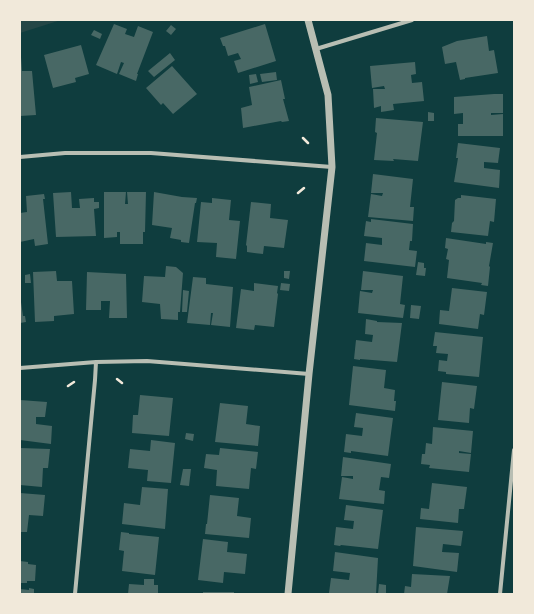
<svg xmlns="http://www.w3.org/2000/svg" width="534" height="614" font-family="'Playfair Display',serif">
<rect width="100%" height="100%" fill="#0f3d3e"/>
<!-- green -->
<path fill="#244646" d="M20,20H61L20,33Z"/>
<!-- building -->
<path fill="#486865" d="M114,24L127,29L125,34L134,37L138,26L153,32L137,74H138L136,81L119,74L124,63L121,62L117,74L96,65Z
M265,24L276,61L238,73L234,61L241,59L238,53L228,56L225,46H223L220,38Z
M171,25L176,29L171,35L166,31Z
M94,30L102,34L100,39L91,35Z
M487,36L489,51L494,50L498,73L465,78V79L460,80L456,62L445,64L442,47L457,41Z
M81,45L89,74L75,78L76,82L53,88L44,55Z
M170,53L175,60L154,77L148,71Z
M20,57H21L22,71H32L36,115L20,116Z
M415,62L416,74L411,75L412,83L422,82L424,101L393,104L394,110L381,112V106L374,108L373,89H385L384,86L372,88L370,66Z
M172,66L197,94L173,114L163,103L161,105L146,88Z
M276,72L277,80L262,82L260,74Z
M256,74L258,82L250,84L249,75Z
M281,80L285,99H283L289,121L282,122L281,121L243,128L241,108L252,105L249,87Z
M494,94H503V113H491V115L503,114V136H458V124H463V113L454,114V97Z
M428,112L434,113V121H428Z
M376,118L423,122L418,161L393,159L394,161L374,160L377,133L375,132Z
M458,143L500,148L498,163L484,162V168L500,170L499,188L454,182L458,158H456Z
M373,174L413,179L410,207H414L413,221L368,217L371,194L382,196L383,193H371Z
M71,192L72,208H80L79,199L94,198V202H99V208L94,209L96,236L56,237L53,193Z
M104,192H126L125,204H128L127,192H146L145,232H143V244H120V232H117V237L104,238Z
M154,192L182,197L197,198L196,203H195L189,243L181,242V240L170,238L172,228L152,225Z
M44,194L45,199H43L48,244L35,246L34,239L20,242V213L27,212L26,196Z
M461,195L496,199L494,222L490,221L488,236L451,232L452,223L454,221L455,200L458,198H461Z
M212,198L231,200L229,220L240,221L236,259L216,257L217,243L197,242L201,202L212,203Z
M251,202L271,204L270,218L288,220L284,248L264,246L263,254L247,252V246L246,245Z
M371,219L413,224L412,241H410L409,250L417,251L415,267L364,261L366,243L382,245V238L364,236L366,221L371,222Z
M446,238L486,244V242L493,243L489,266L490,267L488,286L481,285L482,283L447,278L449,260L446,259L448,249L445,248Z
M418,262L424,263V268H426L425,276L416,275Z
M166,266L176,267L183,273L180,312H178V320L161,319L160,304L142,302L144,276L165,277Z
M56,271L57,281H72L74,314L54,316V321L35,322L33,272Z
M284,271H290L289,279L284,278Z
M363,271L403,276L400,304L405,305L403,318L358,313L360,291L372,293L373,290H361Z
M87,272L126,274L127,318H109L110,301H101V310H86Z
M30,274L31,283H25V275Z
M193,277L206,278V284L233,287L230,327L211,325L213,313H211L210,325L187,323Z
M254,283L278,286L277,293L278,294L274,327L255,325L254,330L236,328L241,289L254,291Z
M281,283L290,284L289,291L280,290Z
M452,288L487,292L484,315L480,314L478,329L439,324L440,310L449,311Z
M183,290L189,291L187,312H182Z
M21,302L23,316H25L26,322L20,323Z
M411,305L421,306L419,319L410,318Z
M366,319L377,321V322L402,323L397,362L360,359V360L354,359L356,340L372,342L373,335L365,334Z
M435,332L483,337L479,377L446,374V372L438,371L439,360L447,361L448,354L436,353L437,346H433Z
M353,366L386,370L384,388L395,390L394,401H396L395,411L349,405Z
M442,382L477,386L474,409L470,408L469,423L438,420Z
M140,395L173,398L169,436L132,433L133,415H138Z
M20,400L47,402L45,417H36V424L52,426L51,444L20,440Z
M220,403L248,406L246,424L260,426L258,446L215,442Z
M356,413L393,418L388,456L351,451V453L344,452L346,434L362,436L363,428L354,427Z
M433,427L473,431L471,453L459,451V453L471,454L469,472L429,468L430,465L421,464L422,454H425L426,443L432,444Z
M186,433L194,434L193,441L185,439Z
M151,440L175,443L171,483L147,481L148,470L128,468L130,449L150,451Z
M20,448L50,449L48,468H43L42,487L20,485Z
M220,448L258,452L256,469L251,468L249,489L216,486L217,470L204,468L206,454L219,455Z
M343,457L391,464L389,478L381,477L379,490L385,491L384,504L339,499L342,477L353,479V476H341Z
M183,469H191L189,486L180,485Z
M432,483L467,487L464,509H459L458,523L420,519L421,508L429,509Z
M142,487L168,489L165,529L122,524L124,503L140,505Z
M20,493L45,495L43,516L29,515L27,532H20Z
M210,495L239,498L237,516L251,518L249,538L205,534L206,524H207Z
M346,505L383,510L378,549L341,545L340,546L334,545L336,527L353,529L354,521L344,520Z
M416,527L463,531L461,546L443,544L442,552L459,553L457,572L413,566Z
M121,532L129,533V534L159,537L155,575L122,571L124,551L119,550Z
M203,539L228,542L227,552L247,554L245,574L224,572L223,583L198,580Z
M335,552L378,558L376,594L329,593L331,578L349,580L350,573L333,571Z
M20,561L28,562V564L36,565L35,581H27V583H20Z
M412,574L450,576L447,594H404L405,586L411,587Z
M144,579H154V585H158V594H128L129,584L144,585Z
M379,584L386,585V594H378Z
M29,588L34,589V594H20V589L29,590Z
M203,592H234V594H203Z"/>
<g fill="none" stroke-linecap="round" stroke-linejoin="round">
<!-- path -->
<path stroke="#f1e9da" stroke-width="2.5" d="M303,138L308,143
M298,193L304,188
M117,379L122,383
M68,386L74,382"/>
<!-- minor -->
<path stroke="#b8beb3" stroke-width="4" d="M316,49L412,20
M20,157L65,153H151L332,167
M20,368L96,362L147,361L309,374
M75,594L95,380L96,362
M500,594L514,450"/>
<!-- tertiary -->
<path stroke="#b8beb3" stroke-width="7" d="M288,594L309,374L332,167L328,95L308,20"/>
</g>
<!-- border -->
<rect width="534" height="614" fill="none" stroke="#f1e9da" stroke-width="42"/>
</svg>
